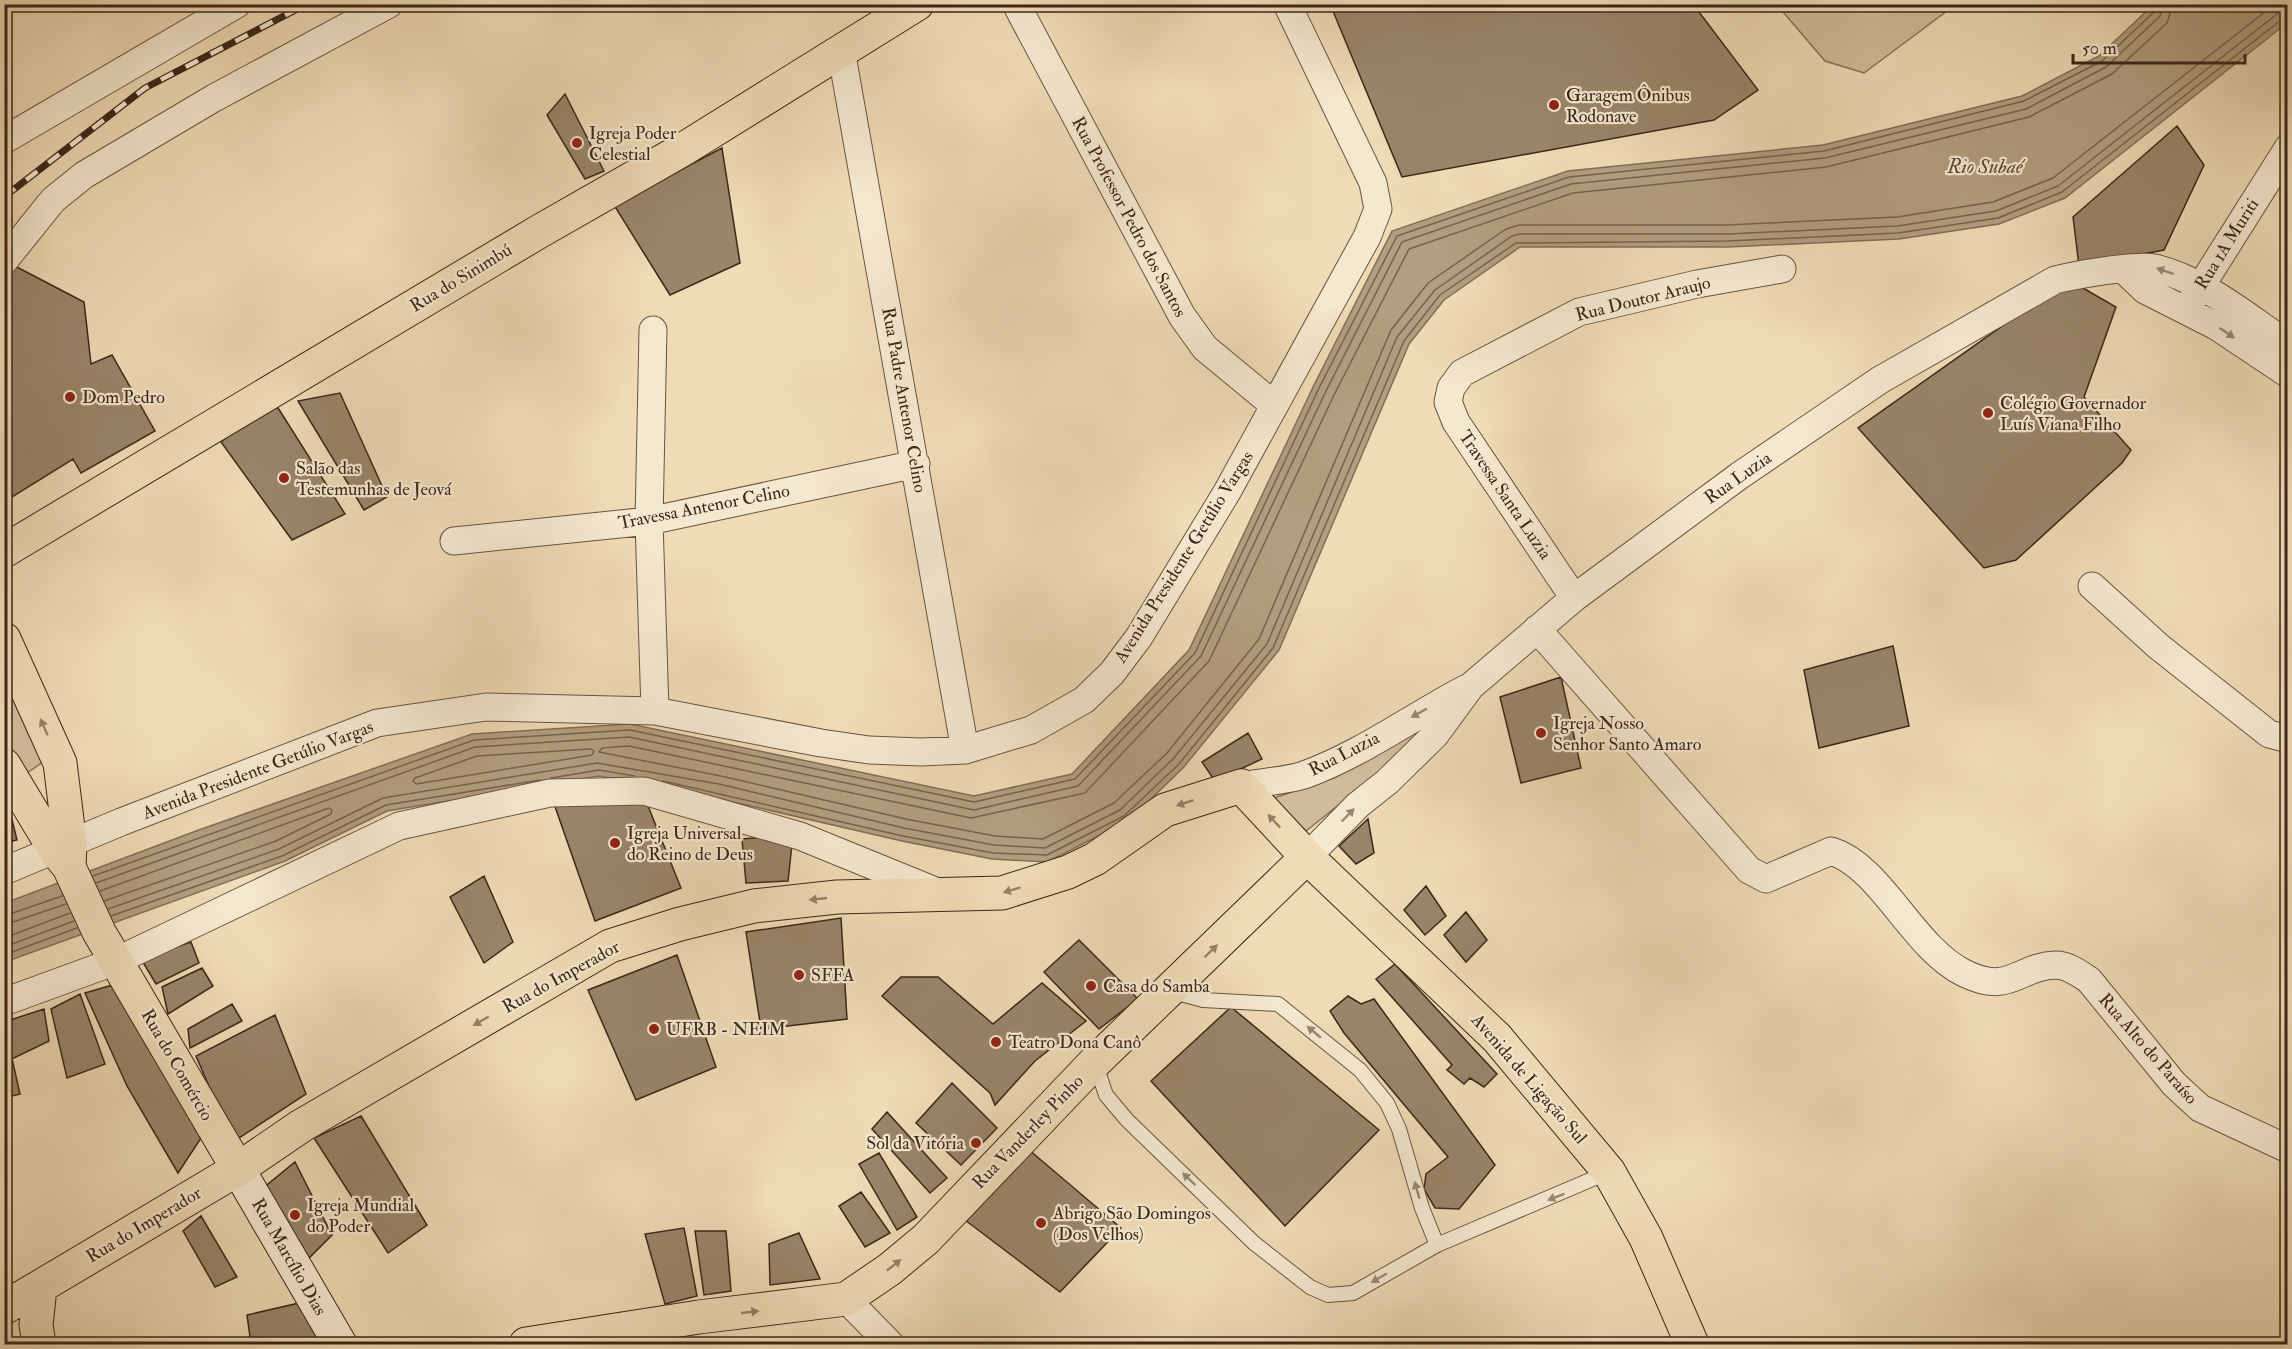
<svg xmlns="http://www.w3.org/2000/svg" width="2292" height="1349" font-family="'IM FELL Double Pica',serif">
<rect width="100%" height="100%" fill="#efdbb6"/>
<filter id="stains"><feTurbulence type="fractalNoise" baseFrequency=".00333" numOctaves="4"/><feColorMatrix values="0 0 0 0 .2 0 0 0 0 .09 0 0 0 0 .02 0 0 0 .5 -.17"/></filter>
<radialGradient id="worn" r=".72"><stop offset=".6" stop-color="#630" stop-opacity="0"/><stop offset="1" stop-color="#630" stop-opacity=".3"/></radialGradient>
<!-- green -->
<path fill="#d0bc9b" stroke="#86725a" stroke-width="1.5" d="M1777,5H1955L1864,73L1825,61Z
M4,681L43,762L20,778L5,752Z
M1418,718L1441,723L1306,831L1271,799L1336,777Z"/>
<!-- water -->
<path fill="#b29e80" stroke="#826e56" stroke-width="1.5" d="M2153,5H2287V23L2065,198L1999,224L1899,239L1728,247H1520L1444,300L1409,344L1279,650L1183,768L1128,821L1047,862L992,859L902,841L716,798L599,776L387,811L285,861L5,962V903L196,831L472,734L630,724L974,796L1072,774L1189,650L1314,385L1392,231L1568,171L1823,145L2022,96L2099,56Z"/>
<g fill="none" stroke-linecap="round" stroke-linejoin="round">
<!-- shore -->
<path stroke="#76624c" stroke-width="1.5" d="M2173,4L2167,23L2112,74L2029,117L1826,167L1573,193L1409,249L1334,395L1209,661L1085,793L971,818L629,746L602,748L599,752L721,776L906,819L995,836L1043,839L1114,803L1167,753L1259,639L1391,330L1428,283L1506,229L1519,225H1727L1897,217L1993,202L2053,178L2275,4
M591,749L594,751L592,755L416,784L413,781L415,778L477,756Z
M551,778L599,770L635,776
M663,781L903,836L993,853L1047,855L1124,816L1179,764L1273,648L1404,341L1440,295L1516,243L1728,241L1898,233L1998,218L2062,192L2281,20L2288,18
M93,876L474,740L630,730L974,802L1075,779L1195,653L1319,388L1397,236L1569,177L1824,151L2024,101L2102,61L2155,11L2157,4
M96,883L475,747L629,737L974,810L1078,786L1201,656L1326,391L1402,242L1571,184L1825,158L2026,109L2106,67L2160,16L2164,4
M100,891L329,808L332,810L331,814L276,841L104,901
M108,909L279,849L383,798L597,763L719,784L904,828L994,845L1045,848L1120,810L1173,759L1267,644L1397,337L1435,290L1512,236L1520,234H1728L1897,226L1996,211L2058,186L2277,14L2288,11
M4,916L62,896
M111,916L282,856L386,805L540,780
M4,925L66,904
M4,938L70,913
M4,947L74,921
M4,955L77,928"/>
</g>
<!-- building -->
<path fill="#99856a" stroke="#3b2718" stroke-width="1.5" d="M1330,4H1693L1758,90L1714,120L1402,177Z
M565,94L604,171L585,179L547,115Z
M2177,126L2204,165L2164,250L2079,266L2073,217Z
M722,148L740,263L670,295L614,205Z
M11,264L84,302L91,364L112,355L155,431L81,473L73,459L4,502V275Z
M2076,284L2116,307L2084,397L2131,450L2122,463L2016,560L1984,568L1858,428L2025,310Z
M340,393L387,497L364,510L298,401Z
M273,400L345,514L292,540L221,442Z
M1893,646L1909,726L1819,748L1804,670Z
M1561,677L1581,768L1521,783L1500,697Z
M1248,733L1262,759L1215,781L1202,762Z
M6,795L17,840L4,843V796Z
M644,796L681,888L595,921L552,798Z
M1368,819L1374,853L1356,864L1339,846Z
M793,835L788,881L746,883L742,839Z
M484,876L513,942L484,963L450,897Z
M1426,886L1446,916L1425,935L1404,910Z
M1466,912L1487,940L1466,962L1444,935Z
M841,918L847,1019L761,1029L746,932Z
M1079,940L1138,999L1099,1029L1044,972Z
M191,942L199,963L156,984L141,959Z
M677,955L716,1067L636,1100L588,990Z
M1395,964L1497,1074L1484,1087L1470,1078L1464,1084L1447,1070L1452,1065L1376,979Z
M202,968L213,986L168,1014L162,987Z
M901,977H938L993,1024L1042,983L1086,1021L1035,1061L995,1105L990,1093L882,996Z
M116,984L203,1135L178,1173L127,1086L85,993Z
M80,994L105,1064L67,1078L51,1009Z
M1348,996L1361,1004L1374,999L1495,1165L1459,1209L1435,1208L1424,1189L1426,1174L1448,1157L1344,1033L1330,1011Z
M232,1004L242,1021L190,1048L188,1029Z
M1231,1007L1379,1130L1285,1226L1151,1081Z
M44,1009L49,1041L12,1059L4,1022Z
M275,1015L306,1094L233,1142L196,1056Z
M4,1023L20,1094L4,1098Z
M952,1083L997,1128L961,1165L916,1123Z
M887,1112L947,1178L930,1193L872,1129Z
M361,1116L427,1225L388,1253L314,1138Z
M1028,1149L1121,1228L1060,1292L961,1217Z
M879,1153L917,1217L897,1230L859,1164Z
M295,1162L332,1235L300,1267L256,1194Z
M861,1192L890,1233L865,1247L839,1206Z
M201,1216L237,1277L215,1287L183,1231Z
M684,1228L697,1296L665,1304L645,1234Z
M695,1231H726L731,1291L704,1295Z
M799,1233L820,1279L770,1285L769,1244Z
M308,1301L318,1344H251L247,1315Z"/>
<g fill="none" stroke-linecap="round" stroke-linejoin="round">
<defs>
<path id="lane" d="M1170,991L1203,1000L1278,1004L1360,1070L1387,1103L1399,1129L1422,1208L1437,1245
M1095,1063L1106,1095L1127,1120L1254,1243L1310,1287L1328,1295L1353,1293L1437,1245L1609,1172"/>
<path id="street" d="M1016,4L1182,316L1205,348L1274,405
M841,50L965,750
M4,140L237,4
M4,261L53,200L84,175L214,98L389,4
M2124,270L2145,290L2216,326L2288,374
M2191,302L2288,148
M653,330L649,521L655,711
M454,541L649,521L916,464
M2092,586L2158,646L2269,734L2288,739
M1574,598L1456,422L1448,402L1451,388L1462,373L1579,312L1697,284L1782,269
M1537,629L1749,870L1766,879L1831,851C1881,866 1912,947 1964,973C2010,996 2018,966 2056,965C2068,965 2080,974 2089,980L2174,1084L2200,1108L2288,1149
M1241,786C1261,782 1285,781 1304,775C1362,754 1413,716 1467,688
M1307,857L1358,805L1387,782L1435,735L1471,686L1574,598L1739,476L1880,380L2055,280C2075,275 2137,264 2155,268C2204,280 2247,317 2288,344
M4,871L121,822L377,723L486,707L655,711L821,743L869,750L921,752L965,750L1031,730L1084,700L1112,673L1139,637L1227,492L1367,237L1378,209L1373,183L1287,4
M4,1002L116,961L399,826L550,793L644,791L800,836L940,893
M846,1299L890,1344"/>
<path id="secondary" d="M238,1169L340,1344"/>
<path id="primary" d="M4,551L540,231L682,150L917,4
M4,639L60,763L70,844L69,867
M4,765L55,850L69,867L99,932L238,1169
M4,1308L238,1169L301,1126L610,946L680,924L754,906L837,897L1002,893L1068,872L1095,859L1165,810L1241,786L1307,857L1497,1038L1609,1172L1646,1238L1692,1344
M39,1344L36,1325L40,1288
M526,1344L699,1317L846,1299L890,1269L926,1239L1095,1062L1307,857"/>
</defs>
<!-- lane casing -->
<use href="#lane" stroke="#685440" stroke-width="16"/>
<!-- street casing -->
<use href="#street" stroke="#685440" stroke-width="29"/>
<!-- secondary casing -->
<use href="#secondary" stroke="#3b2718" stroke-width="35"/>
<!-- primary casing -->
<use href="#primary" stroke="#3b2718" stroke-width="35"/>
<!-- lane -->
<use href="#lane" stroke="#f5e8d0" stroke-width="14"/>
<!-- street -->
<use href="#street" stroke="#f5e8d0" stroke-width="27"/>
<!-- secondary -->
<use href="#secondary" stroke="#f5e8d0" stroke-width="33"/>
<!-- primary -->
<use href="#primary" stroke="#efdbb6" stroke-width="33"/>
<defs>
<path id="rail" d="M4,197L145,88L307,4"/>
</defs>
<!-- rail casing -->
<use href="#rail" stroke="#3b2718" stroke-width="7"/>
<!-- rail -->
<use href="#rail" stroke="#f5e8d0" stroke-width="4.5" stroke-dasharray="14" stroke-linecap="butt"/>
</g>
<!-- one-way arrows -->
<defs><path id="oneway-solid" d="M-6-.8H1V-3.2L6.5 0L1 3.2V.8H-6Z" transform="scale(1.5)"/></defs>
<g fill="#988874">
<use href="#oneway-solid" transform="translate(2165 271) rotate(-161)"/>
<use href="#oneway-solid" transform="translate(2227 333) rotate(34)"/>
<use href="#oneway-solid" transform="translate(1419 713) rotate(151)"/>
<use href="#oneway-solid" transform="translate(1348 815) rotate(-46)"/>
<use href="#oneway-solid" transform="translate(1314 1032) rotate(-140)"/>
<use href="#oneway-solid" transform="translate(1189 1179) rotate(-136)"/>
<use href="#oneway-solid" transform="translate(1417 1190) rotate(-106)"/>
<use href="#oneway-solid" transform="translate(1556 1197) rotate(159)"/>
<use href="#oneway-solid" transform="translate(1379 1278) rotate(150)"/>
</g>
<g fill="#958167">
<use href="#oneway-solid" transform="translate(44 727) rotate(-114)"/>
<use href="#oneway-solid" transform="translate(1185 803) rotate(162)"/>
<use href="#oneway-solid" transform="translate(1274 821) rotate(-133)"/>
<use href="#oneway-solid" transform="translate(1012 890) rotate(163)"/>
<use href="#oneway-solid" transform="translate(818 899) rotate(174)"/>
<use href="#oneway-solid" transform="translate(1211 951) rotate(-44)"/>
<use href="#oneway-solid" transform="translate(481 1021) rotate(150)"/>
<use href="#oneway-solid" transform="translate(894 1265) rotate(-38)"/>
<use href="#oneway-solid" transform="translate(750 1312) rotate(-6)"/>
</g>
<!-- markers -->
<g fill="#8f2418" stroke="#f5e8d0" stroke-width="2">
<circle cx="1554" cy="105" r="6"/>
<circle cx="577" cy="143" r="6"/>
<circle cx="70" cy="397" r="6"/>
<circle cx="1988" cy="413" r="6"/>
<circle cx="284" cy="478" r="6"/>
<circle cx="1541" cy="733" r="6"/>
<circle cx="615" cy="843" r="6"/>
<circle cx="799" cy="975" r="6"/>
<circle cx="1091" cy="986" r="6"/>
<circle cx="654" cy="1029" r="6"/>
<circle cx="996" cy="1042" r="6"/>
<circle cx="976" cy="1143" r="6"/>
<circle cx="295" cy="1215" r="6"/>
<circle cx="1041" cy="1223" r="6"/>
</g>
<g text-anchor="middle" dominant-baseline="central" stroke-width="4.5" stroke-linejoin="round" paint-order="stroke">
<!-- poi labels -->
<g font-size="18" fill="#3b2718" stroke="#f5e8d0" text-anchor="start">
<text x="1566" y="95">Garagem Ônibus<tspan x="1566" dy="21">Rodonave</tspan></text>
<text x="589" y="133">Igreja Poder<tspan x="589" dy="21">Celestial</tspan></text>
<text x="82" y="397">Dom Pedro</text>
<text x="2000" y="403">Colégio Governador<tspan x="2000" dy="21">Luís Viana Filho</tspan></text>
<text x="296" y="468">Salão das<tspan x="296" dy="21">Testemunhas de Jeová</tspan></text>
<text x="1553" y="723">Igreja Nosso<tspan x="1553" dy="21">Senhor Santo Amaro</tspan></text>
<text x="627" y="833">Igreja Universal<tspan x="627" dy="21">do Reino de Deus</tspan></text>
<text x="811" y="975">SFFA</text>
<text x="1103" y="986">Casa do Samba</text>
<text x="666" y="1029">UFRB - NEIM</text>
<text x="1008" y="1042">Teatro Dona Canô</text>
<text x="964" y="1143" text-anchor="end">Sol da Vitória</text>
<text x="307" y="1205">Igreja Mundial<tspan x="307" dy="21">do Poder</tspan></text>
<text x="1053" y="1213">Abrigo São Domingos<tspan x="1053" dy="21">(Dos Velhos)</tspan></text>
</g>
<!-- street labels -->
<g font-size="18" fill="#3b2718" stroke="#f5e8d0">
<text transform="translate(1129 217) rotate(62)">Rua Professor Pedro dos Santos</text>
<text transform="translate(2227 244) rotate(-58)">Rua 1A Muriti</text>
<text transform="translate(461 278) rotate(-31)">Rua do Sinimbú</text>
<text transform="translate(1643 299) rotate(-14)">Rua Doutor Araujo</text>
<text transform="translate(904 400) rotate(80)">Rua Padre Antenor Celino</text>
<text transform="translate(1738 478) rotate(-35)">Rua Luzia</text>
<text transform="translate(1505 495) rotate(56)">Travessa Santa Luzia</text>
<text transform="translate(704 507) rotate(-11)">Travessa Antenor Celino</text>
<text transform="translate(1184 557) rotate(-58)">Avenida Presidente Getúlio Vargas</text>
<text transform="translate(1344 754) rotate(-27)">Rua Luzia</text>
<text transform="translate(258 770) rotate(-21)">Avenida Presidente Getúlio Vargas</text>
<text transform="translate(561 977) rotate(-29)">Rua do Imperador</text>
<text transform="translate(2148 1049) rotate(49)">Rua Alto do Paraíso</text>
<text transform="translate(177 1065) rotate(60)">Rua do Comércio</text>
<text transform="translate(1529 1079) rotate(49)">Avenida de Ligação Sul</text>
<text transform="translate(1028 1132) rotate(-46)">Rua Vanderley Pinho</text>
<text transform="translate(144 1225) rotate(-31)">Rua do Imperador</text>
<text transform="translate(289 1257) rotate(60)">Rua Marcílio Dias</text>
</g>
<!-- water labels -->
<g font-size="20" font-style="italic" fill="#5f4b37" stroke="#f5e8d0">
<text x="1985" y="166">Rio Subaé</text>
</g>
</g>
<!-- margin -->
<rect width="2292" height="1349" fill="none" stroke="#efdbb6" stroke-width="24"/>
<rect x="6" y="6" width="2280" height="1337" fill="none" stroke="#3b2718" stroke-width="3"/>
<rect x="12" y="12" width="2268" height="1325" fill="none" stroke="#3b2718" stroke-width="1.5"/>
<!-- scale -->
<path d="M2073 54v9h172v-9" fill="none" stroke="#3b2718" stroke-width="3"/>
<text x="2082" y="54" font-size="18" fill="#3b2718" stroke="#f5e8d0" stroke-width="4.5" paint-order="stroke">50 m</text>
<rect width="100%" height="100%" filter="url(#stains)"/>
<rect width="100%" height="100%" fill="url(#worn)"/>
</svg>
